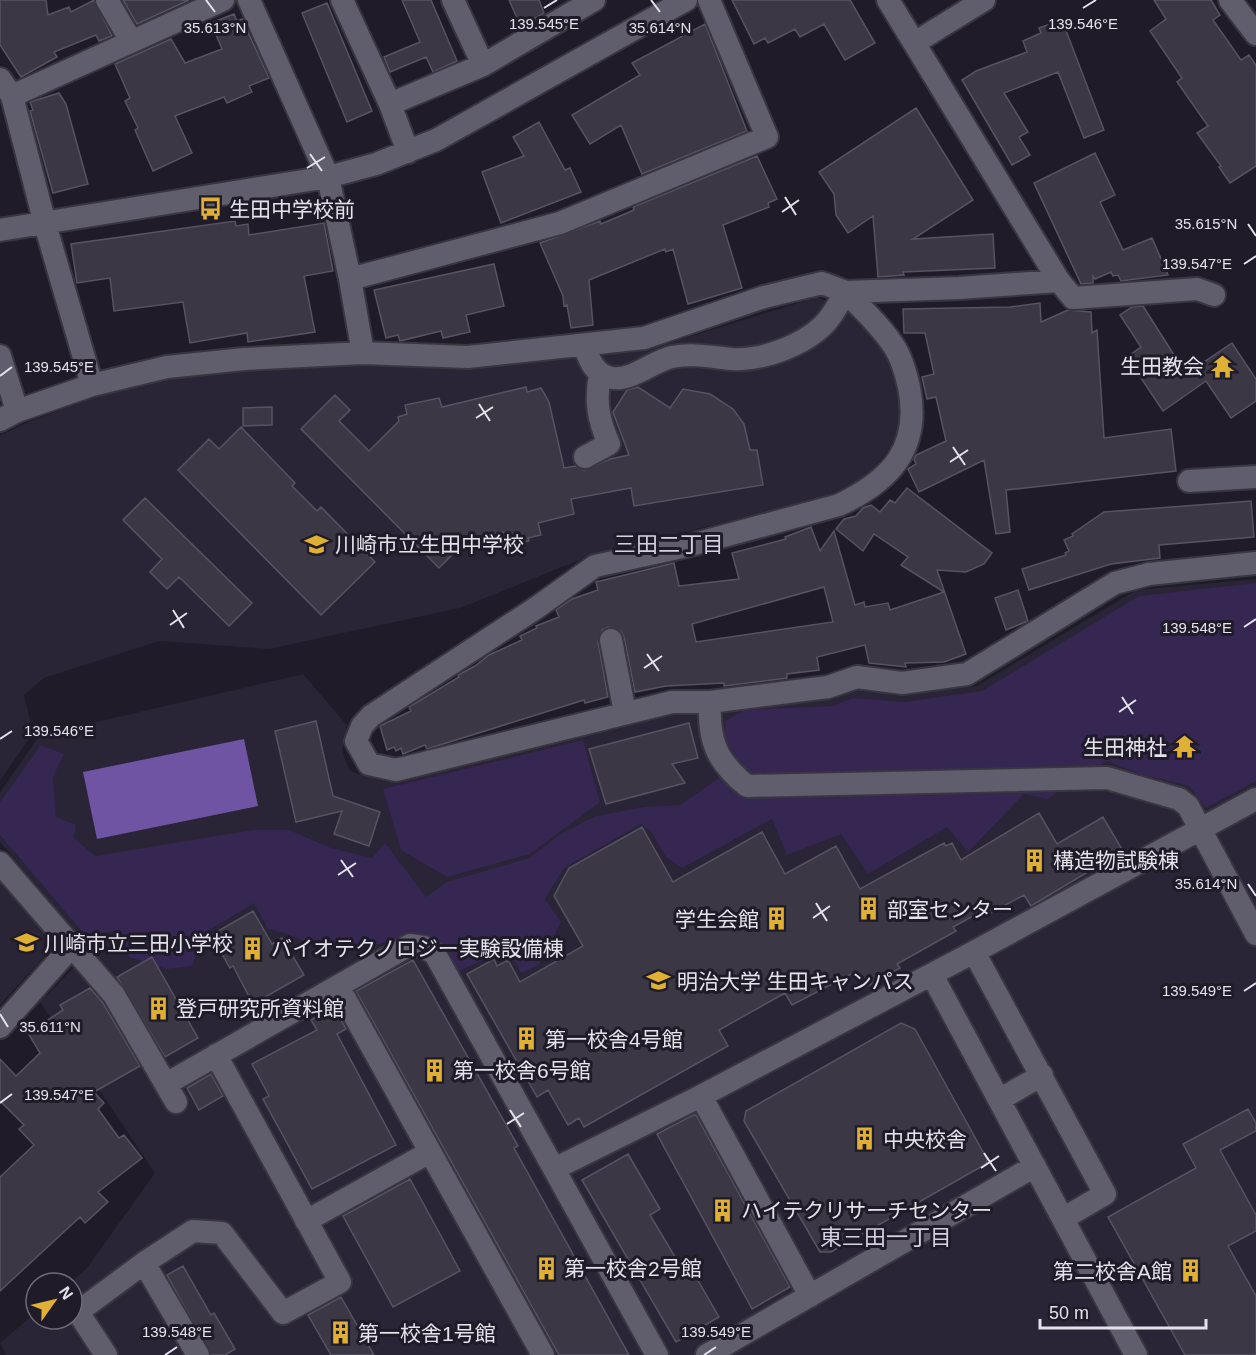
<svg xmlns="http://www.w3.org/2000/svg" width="1256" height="1355" font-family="Arial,'Noto Sans JP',sans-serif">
<rect width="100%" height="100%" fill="#1f1b28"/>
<!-- built -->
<path fill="#292436" d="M817,297L858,317L883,347L895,374L904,428L877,465L860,482L815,500L592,555L460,608L269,649L159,641L44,678L24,695L33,733L0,781V436L28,422L115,390L169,378L317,362L480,368L644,351Z
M1256,579V1355H6L0,1343L36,1312V1319H72L70,1283L86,1269L155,1173L40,1002L82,959L92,952L0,842V792L40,735L303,674L347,725L342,752L350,771L386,782L679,712L728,710L836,699L835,693L854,687L897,696L977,686L1136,590Z
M0,877L52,937L51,949L0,1005Z"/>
<!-- green -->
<path fill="#352652" d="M1256,583V781L1206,808L1189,786L1140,774L1107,761L1047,799L1024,794L968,852L947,827L868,874L841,834L787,855L772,819L682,868L666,857L650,830L641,824L564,868L545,899L561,922L539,965L521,973L511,954L504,959L494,956L453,973L401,939C374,945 340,953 312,944C297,939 284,931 268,929L254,903L205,933L192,966L167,969L129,957L121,930L85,935L0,835V802L41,745L64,754L53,777L56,817L76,825L74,838L95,856L253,830H289L331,848L372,858L385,843L426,897L447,882L529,858L562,833L596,816L644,807L680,805L738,765L724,745L725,721L745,710L833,706L852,698L905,702L982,691L1139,596Z
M583,740L600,802L530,854L447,877L401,850L383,789Z"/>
<!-- water -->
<path fill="#6f54a4" d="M244,739L258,806L97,839L83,772Z"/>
<!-- building -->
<path fill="#3b3745" stroke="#575362" stroke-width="1.5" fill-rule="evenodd" d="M0,0H46L48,15L69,7L71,12L94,0L112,36L99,41L96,35L54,52L57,57L21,77L0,45Z
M123,0H189L137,24Z
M402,0H431L457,61L433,72L426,57L390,72L384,57L420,42Z
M509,0H539L544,13L521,27Z
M732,0H850L875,43L845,60L824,24L800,37L795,29L768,43L765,38L754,44Z
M1154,0H1211L1220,15L1213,20L1241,60L1249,55L1256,65V166L1230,183L1219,167L1221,166L1197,133L1208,126L1177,82L1182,78L1150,31L1166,19Z
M327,3L372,111L347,122L302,13Z
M234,14L237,21L242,19L269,78L249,86L252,92L227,103L224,97L175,116L192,153L153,171L135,130L138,128L125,101L130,98L115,64L171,39L185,63L222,49L211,23Z
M1062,20L1104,130L1084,138L1058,72L1004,93L1028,132L1019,137L1030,155L1012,165L962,80L976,71L1027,52L1023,41L1041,33L1039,28Z
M705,24L747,131L642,174L621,125L590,144L572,115L640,75L632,63Z
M59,93L66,104L88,184L53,193L30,111L33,110L30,102Z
M916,108L973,200L913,239L993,234L995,268L903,272L904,275L878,277L873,216L848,233L836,215L834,194L819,172Z
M539,122L565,170L570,168L581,192L501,223L482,172L524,156L513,137Z
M1095,153L1115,195L1100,202L1123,250L1152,238L1168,275L1121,281L1118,275L1113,276L1111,272L1095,279L1093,276V283L1081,284L1034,183Z
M757,156L777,199L768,203L769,207L723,225L742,288L688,304L673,249L666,252L665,249L589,280L593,325L571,328L567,305L564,306L563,296L540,243L600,221L601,224L634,210L633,207Z
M235,221L236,226L248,224L249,235L324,223L333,271L304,276L315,332L248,342L247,333L190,343L183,302L114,311L110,278L77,283L71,244Z
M494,264L504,306L466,315L470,332L443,338L441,331L400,341L398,335L386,338L374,290Z
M1040,303L1041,322L1068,310L1091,312L1092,333L1097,330L1104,438L1171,429L1176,471L1006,490L1010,532L996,534L984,460L919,492L908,469L916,464L914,459L916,455L946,441L936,397L927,399L922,377L934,374L925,333H904L903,309L1010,307Z
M1143,306L1186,374L1232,343L1256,379V401L1231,418L1206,381L1163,411L1137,372L1134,374L1124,359L1141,347L1120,315L1132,307Z
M526,387L527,392L541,388L549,402L564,468L576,466L584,470L610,459L629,455L613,412L627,390L638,387L670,408L683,389L710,394L733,409L744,424L750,450H757L763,485L634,506L631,488L571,499L574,514L538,523L541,535L528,538L529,541L507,546L504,532L467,540L439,568L301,429L335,395L350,410L339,421L369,451L399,421L398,417L407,414L405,405L439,398L442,407Z
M272,407V425L243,426V408Z
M241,427L295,483L292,486L317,511L321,507L375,562L321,615L178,470L209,439L219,449Z
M907,488L992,553L984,564L966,572L937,570L966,654L944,662L905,663L906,667L869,663L865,645L817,657L819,670L787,674V678L724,686V683L666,686L635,692L624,637L621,631L609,627L602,630L598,642L608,697L585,703L584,700L427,749L425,745L403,754L401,748L396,751L394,747L387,750L380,726L411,711L409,707L459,677L458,675L475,666L489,655L522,640L520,636L537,628L536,626L559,617L556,610L572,599L598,590L596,582L674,563L679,586L739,579L732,553L786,539L785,537L811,527L820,551L834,531L855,605L864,602L865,607L888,603L890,610L944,592L901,565L908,557L874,534L863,551L836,529L844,519L856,516L863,508L871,505L880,512L890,500L895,503ZM824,587L833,622L696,642L692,624Z
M145,498L252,603L229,626L179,577L167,589L150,572L162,559L123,520Z
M1251,501L1254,537L1159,545L1160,558L1111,564L1029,590L1022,569L1066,555L1065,553L1069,551L1064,540L1073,536L1072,534L1104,512Z
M1018,590L1028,621L1006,630L995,598Z
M316,721L333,796L380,812L369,846L334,834L342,811L296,822L275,731Z
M689,723L698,758L672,764L685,783L606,804L589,749Z
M1039,813L1057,844L1103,817L1123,851L1031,906L1024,895L987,915L984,910L953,927L956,931L897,964L900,968L864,988L855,972L792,1005L785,993L719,1030L728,1046L584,1127L579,1118L568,1125L548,1090L537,1097L467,974L494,959L497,966L508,960L520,982L583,946L554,896L569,868L642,827L673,882L762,832L785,874L836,846L860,889L944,843L946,846L952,843L961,860Z
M253,911L272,944L282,938L304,975L253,1004L233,966L230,968L211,935Z
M152,957L198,1038L165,1057L117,977Z
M413,960L518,1146L514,1148L629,1355H559L356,991Z
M90,988L103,1003L140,1066L94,1092L104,1103L98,1109L119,1138L124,1135L142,1158L98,1192L108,1202L85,1223L80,1217L0,1291V1177L34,1145L19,1129L24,1125L0,1101V1059L16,1076L40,1053L28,1033L63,1010L60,1005Z
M334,1007L346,1029L337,1034L396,1145L312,1189L263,1099L269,1096L252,1064L317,1030L311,1020Z
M901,1023L915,1029L987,1159L986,1164L831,1252H820L744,1121L746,1111Z
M211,1074L223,1096L199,1110L187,1088Z
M1248,1109L1256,1123V1131L1220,1150L1256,1215V1231L1228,1246L1256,1296V1355H1185L1108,1217L1196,1168L1183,1144Z
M693,1115H696L790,1287L752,1309L657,1134Z
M628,1154L660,1209L650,1215L681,1267L688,1263L719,1317L676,1342L582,1180Z
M410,1179L460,1271L393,1307L343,1216Z
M183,1266L211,1315L214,1313L235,1349L225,1355H211L167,1275Z
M341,1297L374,1355H331L308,1315Z"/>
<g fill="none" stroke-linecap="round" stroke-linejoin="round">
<defs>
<path id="minor" d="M107,0L131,41
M249,0L328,177L350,279L363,353
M342,0L390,104
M453,0L483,65
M888,0L1059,281L1073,298L1197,289L1214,295
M1230,0L1256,34
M916,42L984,0
M0,79L12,96L45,224L92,385
M12,96L223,0
M408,152L390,104L483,65L594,0
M0,230L328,177L376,164L436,140L686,0
M350,279L560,223L767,137L709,0
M846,292C863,310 882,327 895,348C902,359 906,374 909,387C921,447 892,480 839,505L687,546L595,566L536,608L371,716L362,726L356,741L369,764L396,770L672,702H710L828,687L857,677L902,683L967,674L1115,583L1149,574L1256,563
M584,345C589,359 594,375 612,378C632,381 653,361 672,357C693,353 711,357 732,359C763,361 808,344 828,320C835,311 840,301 846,292
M0,356L17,411
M0,420L17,411L92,385L167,367L244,359L363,353L468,357L644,338L764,297L822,283L846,292L959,288L1059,281
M585,457L609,444C598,419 595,401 600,374
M1189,481L1256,477
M611,640L625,713
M710,702C708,741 717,762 747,786L1107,778L1179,799L1188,806L1256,934
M0,863L114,995L176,1102
M974,952L1105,1194L1064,1218
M932,975L1136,1355
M338,986L543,1355
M0,1027L72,946
M166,1084L410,945L424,947L435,954L657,1355
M701,1096L810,1296
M999,1100L1042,1075
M554,1169L701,1096L974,952L1256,799
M306,1221L430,1152
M144,1263L198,1355
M106,1355L78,1312L144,1263L193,1231L222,1233L283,1313L340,1282L216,1055
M707,1355L1035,1166"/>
</defs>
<!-- minor casing -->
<use href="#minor" stroke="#393640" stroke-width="26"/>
<!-- minor -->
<use href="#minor" stroke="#605d6c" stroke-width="22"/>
</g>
<!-- ticks -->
<path fill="none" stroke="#e4e2ea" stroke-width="2" d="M206,0L215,12M651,0L660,12M544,8L557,0M1083,8L1096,0M310,154L322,171M307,168L325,157M785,197L796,215M782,212L799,200M1248,224L1256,236M1244,264L1256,256M0,376L12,367M479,404L490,421M476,418L493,407M953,447L965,465M950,462L968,450M173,610L184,628M170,625L187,613M1244,627L1256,619M647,654L659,671M644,668L662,656M1122,697L1133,714M1119,712L1136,700M0,739L12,731M341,860L353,877M338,875L356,863M1248,884L1256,896M816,903L827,921M813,918L830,906M1244,991L1256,983M0,1014L8,1027M0,1103L12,1094M510,1110L521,1127M507,1124L524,1113M984,1153L996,1171M981,1168L999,1156M165,1355L177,1347M704,1355L716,1347"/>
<!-- icons -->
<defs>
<symbol id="bus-bare" viewBox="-9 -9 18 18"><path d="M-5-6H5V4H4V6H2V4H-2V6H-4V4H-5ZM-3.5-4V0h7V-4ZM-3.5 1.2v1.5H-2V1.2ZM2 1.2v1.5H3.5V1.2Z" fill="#dfb034" stroke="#1f1b28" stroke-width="2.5" paint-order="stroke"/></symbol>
<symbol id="temple-bare" viewBox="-9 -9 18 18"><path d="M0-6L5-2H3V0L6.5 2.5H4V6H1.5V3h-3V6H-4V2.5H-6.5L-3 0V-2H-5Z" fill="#dfb034" stroke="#1f1b28" stroke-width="2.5" paint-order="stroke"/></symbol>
<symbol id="school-bare" viewBox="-9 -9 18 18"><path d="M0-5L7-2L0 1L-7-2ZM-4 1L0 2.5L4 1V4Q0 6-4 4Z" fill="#dfb034" stroke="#1f1b28" stroke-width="2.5" paint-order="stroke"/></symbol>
<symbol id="building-bare" viewBox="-9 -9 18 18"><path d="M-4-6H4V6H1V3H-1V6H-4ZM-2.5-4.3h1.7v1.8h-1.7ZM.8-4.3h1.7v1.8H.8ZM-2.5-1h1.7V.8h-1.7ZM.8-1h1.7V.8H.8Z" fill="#dfb034" stroke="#1f1b28" stroke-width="2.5" paint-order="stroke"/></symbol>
<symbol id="university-bare" viewBox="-9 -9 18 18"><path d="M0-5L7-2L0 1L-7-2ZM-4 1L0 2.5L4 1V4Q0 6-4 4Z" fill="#dfb034" stroke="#1f1b28" stroke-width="2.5" paint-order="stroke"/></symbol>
</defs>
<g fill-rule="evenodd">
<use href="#bus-bare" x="194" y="192" width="33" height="33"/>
<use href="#temple-bare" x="1206" y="350" width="33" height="33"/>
<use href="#school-bare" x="300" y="528" width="33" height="33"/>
<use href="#temple-bare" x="1168" y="730" width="33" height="33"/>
<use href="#building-bare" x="1018" y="844" width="33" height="33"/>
<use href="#building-bare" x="852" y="892" width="33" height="33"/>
<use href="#building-bare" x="760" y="902" width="33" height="33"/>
<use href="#school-bare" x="10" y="926" width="33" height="33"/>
<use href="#building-bare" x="236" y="932" width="33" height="33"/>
<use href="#university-bare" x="642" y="964" width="33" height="33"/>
<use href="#building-bare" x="142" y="992" width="33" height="33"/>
<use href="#building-bare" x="510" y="1022" width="33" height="33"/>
<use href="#building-bare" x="418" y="1054" width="33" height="33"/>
<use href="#building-bare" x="848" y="1122" width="33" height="33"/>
<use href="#building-bare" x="706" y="1194" width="33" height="33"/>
<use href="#building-bare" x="530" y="1252" width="33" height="33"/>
<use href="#building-bare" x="1174" y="1254" width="33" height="33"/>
<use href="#building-bare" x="324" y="1316" width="33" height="33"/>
</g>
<g text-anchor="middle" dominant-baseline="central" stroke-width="6" stroke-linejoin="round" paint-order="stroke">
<!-- poi labels -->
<g font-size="21" fill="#e4e2ea" stroke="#1f1b28" text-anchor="start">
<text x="229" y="209">生田中学校前</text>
<text x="1204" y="366" text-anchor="end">生田教会</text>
<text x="335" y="544">川崎市立生田中学校</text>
<text x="1167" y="747" text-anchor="end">生田神社</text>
<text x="1053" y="860">構造物試験棟</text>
<text x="887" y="909">部室センター</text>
<text x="759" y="919" text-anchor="end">学生会館</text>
<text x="44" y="943">川崎市立三田小学校</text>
<text x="271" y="948">バイオテクノロジー実験設備棟</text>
<text x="677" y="981">明治大学 生田キャンパス</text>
<text x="176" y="1008">登戸研究所資料館</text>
<text x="545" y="1039">第一校舎4号館</text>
<text x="453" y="1070">第一校舎6号館</text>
<text x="883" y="1139">中央校舎</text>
<text x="741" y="1210">ハイテクリサーチセンター</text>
<text x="564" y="1268">第一校舎2号館</text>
<text x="1172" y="1271" text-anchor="end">第二校舎A館</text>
<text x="358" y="1333">第一校舎1号館</text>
</g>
<!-- neighbourhood labels -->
<g font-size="22" fill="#d5d1e2" stroke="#1f1b28">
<text x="669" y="544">三田二丁目</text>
<text x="886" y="1237">東三田一丁目</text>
</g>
</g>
<g font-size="15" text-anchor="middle" fill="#e4e2ea" stroke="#1f1b28" stroke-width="6" stroke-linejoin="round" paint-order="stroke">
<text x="544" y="29">139.545°E</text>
<text x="1083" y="29">139.546°E</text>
<text x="215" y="33">35.613°N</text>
<text x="660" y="33">35.614°N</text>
<text x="1206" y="229">35.615°N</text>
<text x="1197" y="269">139.547°E</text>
<text x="59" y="372">139.545°E</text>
<text x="1197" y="633">139.548°E</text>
<text x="59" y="736">139.546°E</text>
<text x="1206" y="889">35.614°N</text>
<text x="1197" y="996">139.549°E</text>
<text x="50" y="1032">35.611°N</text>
<text x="59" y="1100">139.547°E</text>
<text x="177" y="1337">139.548°E</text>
<text x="716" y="1337">139.549°E</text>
</g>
<!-- north arrow -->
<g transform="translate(54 1301) rotate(56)"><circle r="28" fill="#1f1b28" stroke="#6e6b76" stroke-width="1.5"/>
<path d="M0-4.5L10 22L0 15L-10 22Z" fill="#dfb034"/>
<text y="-9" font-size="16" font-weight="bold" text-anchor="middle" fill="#e4e2ea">N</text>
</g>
<!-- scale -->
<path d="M1040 1319v9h166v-9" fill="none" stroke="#e4e2ea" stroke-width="3"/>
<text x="1049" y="1319" font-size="18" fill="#e4e2ea" stroke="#1f1b28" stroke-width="4.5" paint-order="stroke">50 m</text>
</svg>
